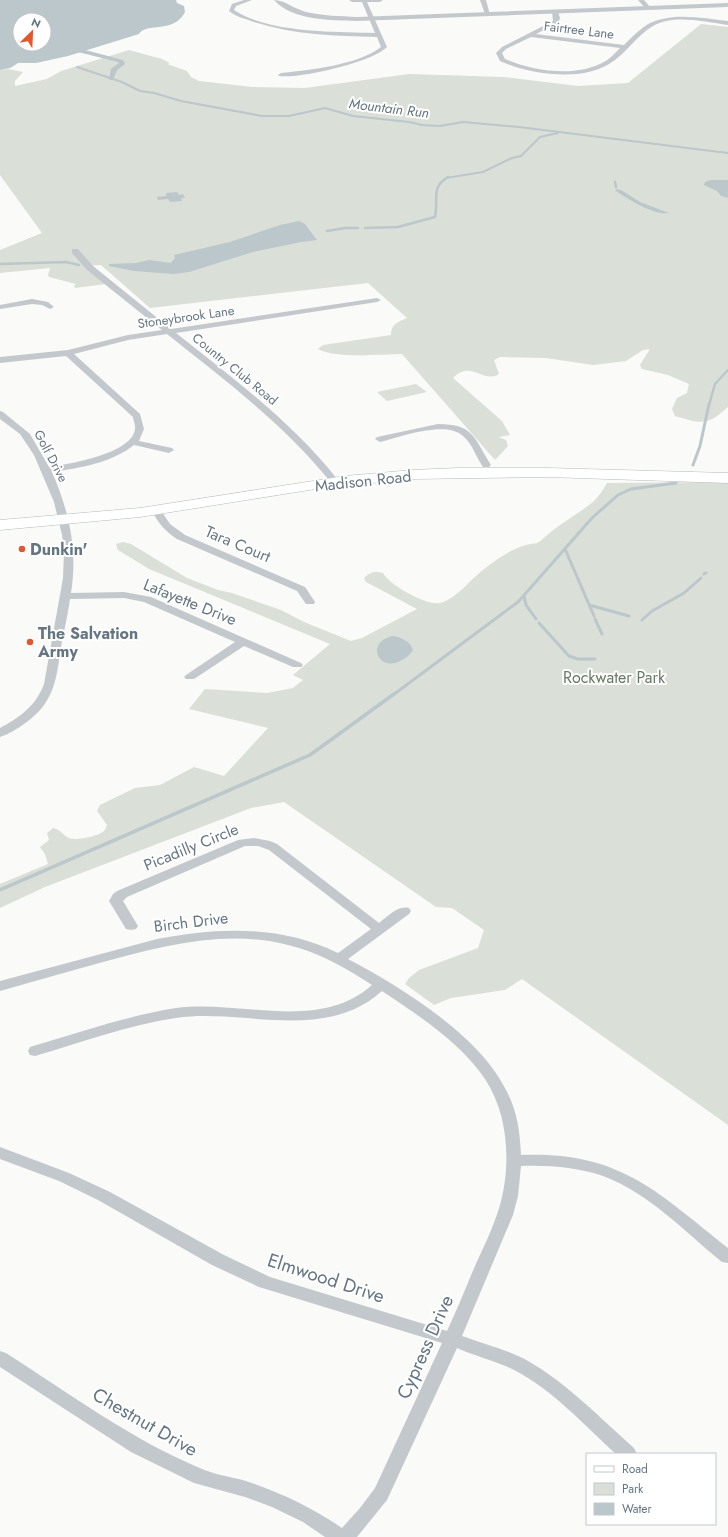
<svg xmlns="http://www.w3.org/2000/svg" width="728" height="1537" font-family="Jost,sans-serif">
<rect width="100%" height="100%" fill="#fafaf8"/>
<!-- green -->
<path fill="#dadfd7" d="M701,24L728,27V407C707,426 702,424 675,416L672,409L677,398L687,393L689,384L668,375L642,369L640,365L650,349L643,350L626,361L593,365L546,358L500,357L494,360L499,374C483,384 471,359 453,378L502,421L510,435L499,437L506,440L508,446L495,460L402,354C381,354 336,359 318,349L323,345L391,335C391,324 398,322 407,318L368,283L150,308L101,265L85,266L106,284L75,288L74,286L76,284L49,277L48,275L50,268L0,273V250L42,233L0,175V70L8,69L23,72L15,81V86L47,79L61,71L129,50L162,59L170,63L167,64L187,71L191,77L199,81L252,87L305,88L409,74L503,77L578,86L628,83Z
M416,384L427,392L387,401L377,392Z
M728,482V1125L522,979L505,990L451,998L434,1005L405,984L409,978L419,970L478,948L484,930L452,908L436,907L284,802L251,808L45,887L0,908V884L48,864L45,854L40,847L49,840L47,833L53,828C62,830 62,835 69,838C76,841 99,836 104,831C106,829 106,827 107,825L97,811L100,805L135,788L160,785L194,767L224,776L268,728L189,709L205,689L267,693L293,688L303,680L293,675L330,644L149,569L118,550L116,544L123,542L131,544L187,578L218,590L232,593L281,610L304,622L351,641L362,638L417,609L366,582L364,578C370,572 375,571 383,573C389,585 427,606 440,603C455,600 471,579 483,570C497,559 513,547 531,544C533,543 535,544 537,543C540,542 543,538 546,536C561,523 578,514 593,502C599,496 603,490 607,483Z"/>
<!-- water -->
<path fill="#bbc7cb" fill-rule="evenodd" d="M0,0H176L177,3L184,6L185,12C174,34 146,22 139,34L68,56L36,63H18L10,68L0,70ZM20,20H44V44H20Z
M711,180H728V198L721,196L717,191L704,185L705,182Z
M617,189L621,190L640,202L669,213C655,216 627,199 615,190Z
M177,192L179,195L183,194L185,198H181L182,201L170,202L168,199L158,200L157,197L166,196V193Z
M299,221L305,224L317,240L301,242L253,252L189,272L173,274L134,271L109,266V264L136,263L149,260L171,263L175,258L174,255L230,242L280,225Z
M393,636C401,637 411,642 413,650C411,654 406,658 402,660C379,674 364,642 393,636Z"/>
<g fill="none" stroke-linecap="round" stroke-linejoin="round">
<!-- stream-far3 -->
<path stroke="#bbc7cb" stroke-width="2" d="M77,67L122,82L140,91L154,93L181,101L262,116H289L325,108L353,116L409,122L422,125L440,126L463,122L519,127L728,153
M446,178L483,172L512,158L521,156L540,137L558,133"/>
<!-- stream-far2 -->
<path stroke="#bbc7cb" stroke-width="2.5" d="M615,182L616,187
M365,228L398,227L435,217C439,199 430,188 448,177
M327,231L345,228H358
M0,264L66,262L79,265
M709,405L715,384L728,370"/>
<!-- stream-far1 -->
<path stroke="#bbc7cb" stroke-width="3" d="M693,465L700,446L709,404
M565,549L594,616
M704,574L706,573
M524,596L526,605L536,619
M589,605L629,616
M595,619L602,634
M642,620L652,611L684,593L701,578
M539,623L569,656L578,659H595
M393,695L518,602L592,518L618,495L631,489L676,483"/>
<!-- stream -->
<path stroke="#bbc7cb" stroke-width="3.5" d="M0,890L310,755L394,694"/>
<!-- canal -->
<path fill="#bbc7cb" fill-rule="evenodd" d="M74,47L123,60L125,64L117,70L113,80H109L111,69L119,63L118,62L74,51L68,52L65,50Z"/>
<defs>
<path id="primary" d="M458,468H548L728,473V483L548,477L413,479L322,488L140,517L0,530V520L140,508L345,476L413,470Z"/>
</defs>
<!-- primary casing -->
<use href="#primary" stroke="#b5babe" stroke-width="1"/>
<!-- minor -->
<path fill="#c3c8cc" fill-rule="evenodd" d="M244,0H252L236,6L234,10C268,33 335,32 375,33L362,2H352L349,0H383L380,2H367L387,47C373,62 300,79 279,76L278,75L281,73C310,70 358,65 381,47L377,37C336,36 294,35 254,22C246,19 236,17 229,11L232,4Z
M480,0H486L490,15L485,14Z
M638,0H644L651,8L650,9H646Z
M555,10L558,12L560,18L558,23L536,34L624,45C631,38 641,28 650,23C674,12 703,18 728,21V25C705,22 674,14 653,26C636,36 626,54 609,64C580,82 530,74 500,61L496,53L502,47L553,21L552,12ZM531,37L620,48C615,53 610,59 604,62C575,78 533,71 505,59L502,53L506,49Z
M72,249H78L93,266L171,329L377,298L381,300L377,302L176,333C234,379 292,422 338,480L340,482L338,484H332C285,425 226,381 167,334L128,340L74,354L140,414L144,429L139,441L172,448L174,450L169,453L134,445C111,463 80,468 52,472C69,511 78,550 71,593L124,592L151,597L301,663L303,665L301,667H293L244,646L194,679H186L184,677L186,675L235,642L144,602L124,598L70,599C68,613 65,627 62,641C56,677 57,701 24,724C17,729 9,734 0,737V728C19,718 36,706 44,684L63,578L64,552L62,535L54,502L34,455L20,434L0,419V411L3,412L30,434L49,467C69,464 132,454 135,429C136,426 133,420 133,417L66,356L0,363V357L68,350L128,335L162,330L87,270L72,253Z
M32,299L48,302L54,307L50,309L42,305L32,304L0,309V305Z
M438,424C474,424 474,438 491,465L489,467H483C476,457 472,443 463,436C445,420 401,437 380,442L375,439L377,437Z
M157,508L160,509L170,524L185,535L305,587L315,602L314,604H306L297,591L177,539C166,532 158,523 152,511Z
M254,838L270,841L277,844L379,923C388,916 398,905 409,908L411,911L409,914L348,959C401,987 479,1035 506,1090C517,1110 520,1132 521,1155C620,1151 657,1192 728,1248V1263L722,1262C685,1232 649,1193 603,1176C577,1167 548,1165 521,1166L518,1196L513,1215L462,1336C481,1343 511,1351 528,1361C568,1384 600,1418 634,1448L637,1454H616C585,1426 552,1389 514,1370C496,1361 475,1356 457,1348L387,1500L357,1537H325L303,1522L272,1507L245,1497L194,1483L131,1452L0,1367V1351L6,1353C70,1394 132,1440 202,1469C216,1475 232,1477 246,1481C281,1493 311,1507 342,1528L360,1508L375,1488L442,1343L259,1287L212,1265L98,1200L59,1181L0,1159V1147L69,1173L110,1192L224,1255L270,1277L447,1331C456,1312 464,1292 472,1273C482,1250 493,1229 500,1205C511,1166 509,1115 485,1079C460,1042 419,1016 382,991C324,1043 244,1008 176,1018C128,1025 82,1042 35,1056L30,1055L28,1051L30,1047C78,1033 126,1016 176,1008C240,999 318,1033 372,985C346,968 318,952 288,945C226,929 162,946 103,962C68,972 34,981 0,991V981L157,939C219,927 280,925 338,953L371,929L269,850L258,846H245L127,897L123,901L138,926L136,929L131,930L126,929L109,901L113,894L117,891L238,840Z"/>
<!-- tertiary -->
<path fill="#c3c8cc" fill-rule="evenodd" d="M274,0C285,0 294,9 306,12C323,16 340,16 357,17L728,3V7L357,21C331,20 293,21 274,0Z"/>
<!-- primary -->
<use href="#primary" fill="#fff" fill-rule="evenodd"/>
</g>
<!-- markers -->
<g fill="#e4572e" stroke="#fff" stroke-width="1.5">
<circle cx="22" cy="549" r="4"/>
<circle cx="30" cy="642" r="4"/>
</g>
<g text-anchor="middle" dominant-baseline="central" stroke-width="4" stroke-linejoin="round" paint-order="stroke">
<!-- far-street labels -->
<g font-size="13" fill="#657683" stroke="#fff">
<text transform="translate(579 30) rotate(7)">Fairtree Lane</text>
<text transform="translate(186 317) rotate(-8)">Stoneybrook Lane</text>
<text transform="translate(235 369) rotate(39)">Country Club Road</text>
<text transform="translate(51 456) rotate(62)">Golf Drive</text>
</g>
<!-- far-water labels -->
<g font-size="14" font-style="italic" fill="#60757c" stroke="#fff">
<text transform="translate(389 108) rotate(7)">Mountain Run</text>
</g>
<!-- street labels -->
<g font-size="16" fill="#657683" stroke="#fff">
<text transform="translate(363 481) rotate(-6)">Madison Road</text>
<text transform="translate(238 544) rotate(23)">Tara Court</text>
<text transform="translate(190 602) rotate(22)">Lafayette Drive</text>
<text transform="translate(191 847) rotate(-22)">Picadilly Circle</text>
<text transform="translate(191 922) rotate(-7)">Birch Drive</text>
</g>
<!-- poi labels -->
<g font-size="16" font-weight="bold" fill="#657683" stroke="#fff" text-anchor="start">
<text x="30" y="549">Dunkin'</text>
<text x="38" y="633">The Salvation<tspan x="38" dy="18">Army</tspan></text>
</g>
<!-- park labels -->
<g font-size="16" fill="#687a64" stroke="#fff">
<text x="614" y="677">Rockwater Park</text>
</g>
<!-- near-street labels -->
<g font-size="19" fill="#657683" stroke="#fff">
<text transform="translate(326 1278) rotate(18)">Elmwood Drive</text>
<text transform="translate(425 1347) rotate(-66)">Cypress Drive</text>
<text transform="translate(145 1422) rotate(30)">Chestnut Drive</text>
</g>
</g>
<!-- legend -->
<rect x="586" y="1453" width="130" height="72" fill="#ffffff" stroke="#c1c8cd"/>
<rect x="594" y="1466" width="20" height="6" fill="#ffffff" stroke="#c1c8cd"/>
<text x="622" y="1473" font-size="12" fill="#657683">Road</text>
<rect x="594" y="1483" width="20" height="12" fill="#dadfd7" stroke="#c1c8cd"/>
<text x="622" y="1493" font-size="12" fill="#657683">Park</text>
<rect x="594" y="1503" width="20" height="12" fill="#bbc7cb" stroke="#c1c8cd"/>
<text x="622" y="1513" font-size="12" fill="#657683">Water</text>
<!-- north arrow -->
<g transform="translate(32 32) rotate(24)"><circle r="19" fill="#ffffff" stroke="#c1c8cd"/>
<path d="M0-3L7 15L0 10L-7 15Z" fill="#e4572e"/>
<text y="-6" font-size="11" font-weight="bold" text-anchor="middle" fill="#657683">N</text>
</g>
</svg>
